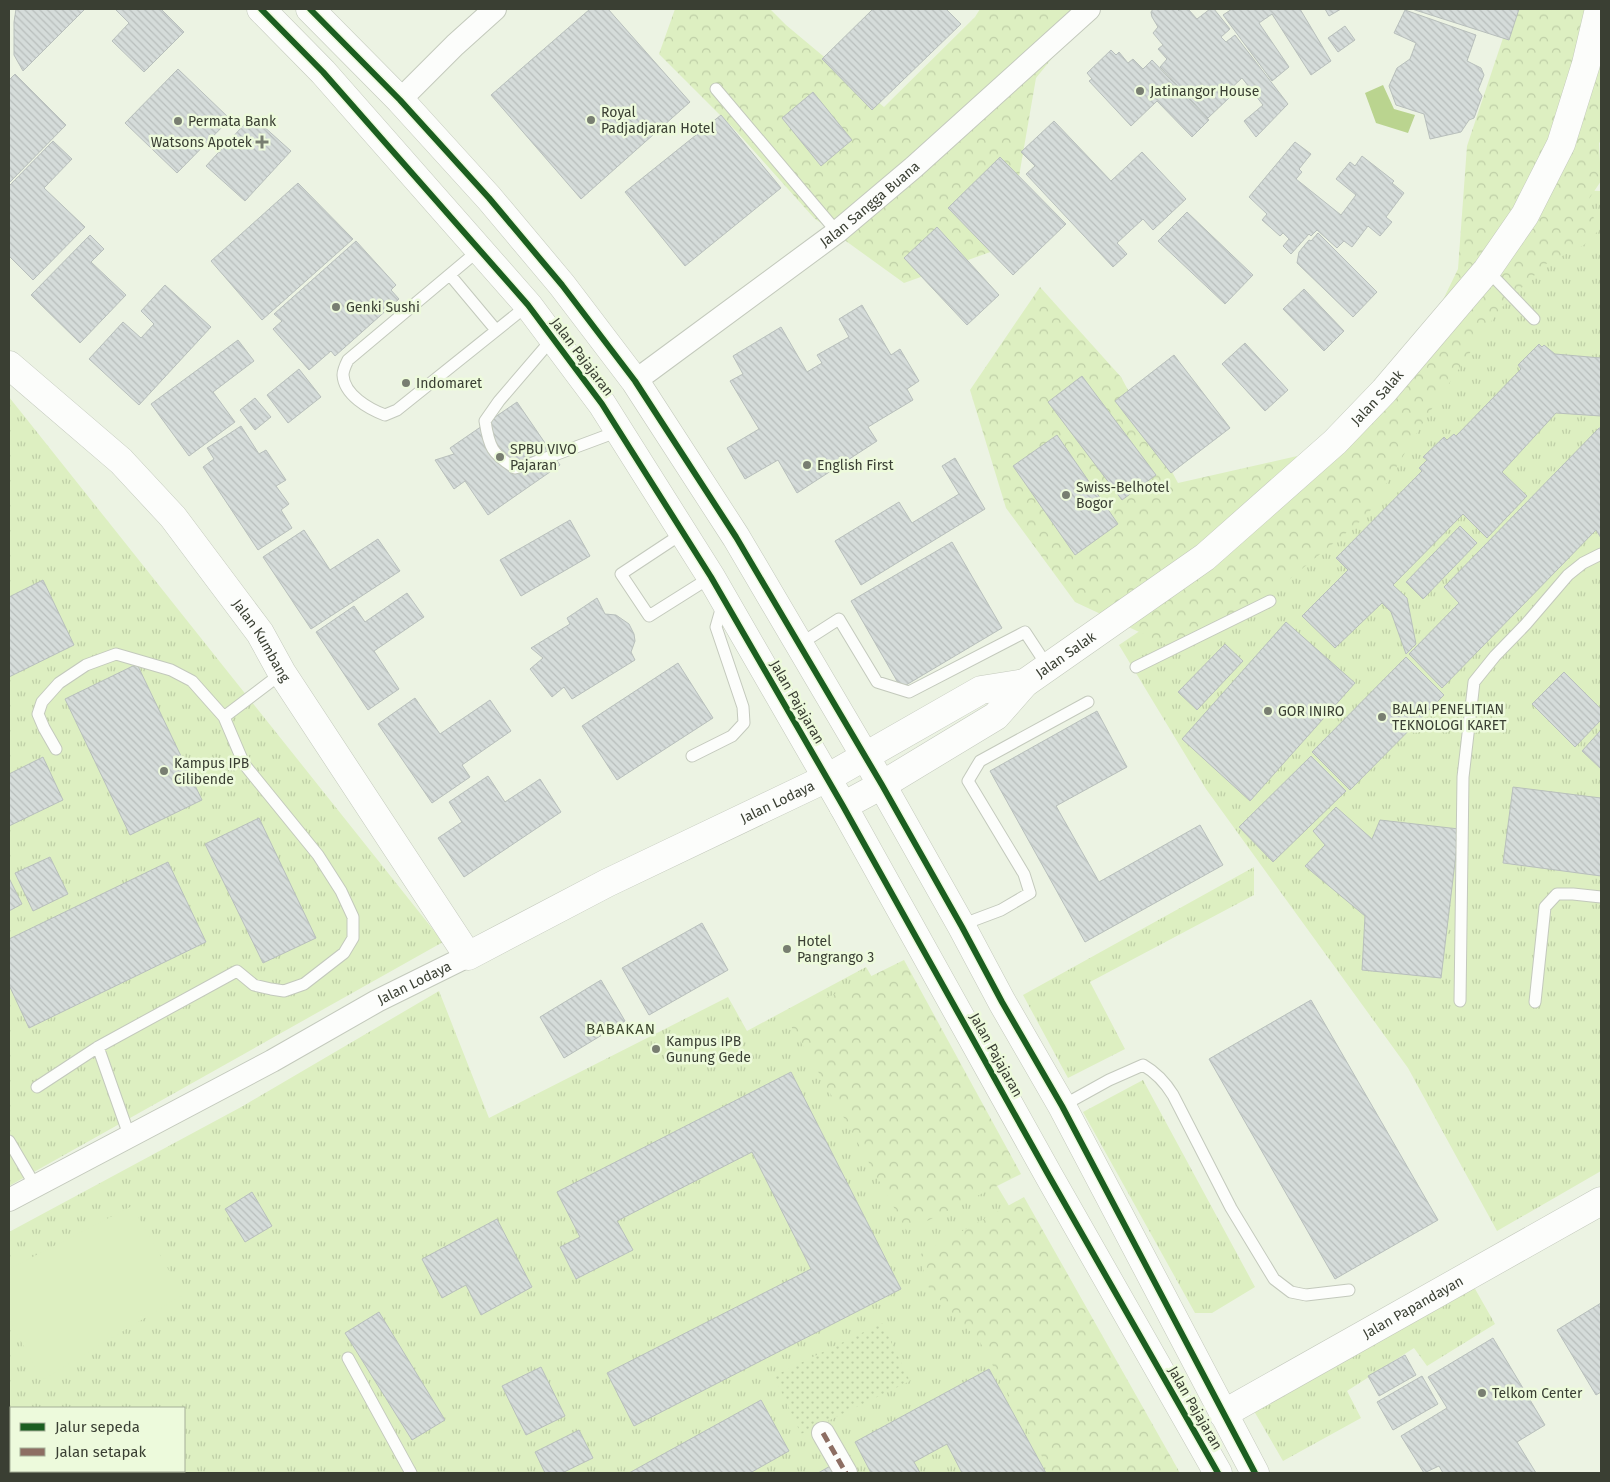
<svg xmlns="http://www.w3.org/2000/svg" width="1610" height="1482" font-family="'Fira Sans',sans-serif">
<defs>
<pattern id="grass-tufts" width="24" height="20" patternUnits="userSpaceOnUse" patternTransform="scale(1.25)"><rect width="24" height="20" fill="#ddefc1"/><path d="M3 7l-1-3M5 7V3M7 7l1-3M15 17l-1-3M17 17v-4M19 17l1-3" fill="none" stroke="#becea6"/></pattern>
<pattern id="forest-crowns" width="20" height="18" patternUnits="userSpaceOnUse" patternTransform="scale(1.25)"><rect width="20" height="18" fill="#ddefc1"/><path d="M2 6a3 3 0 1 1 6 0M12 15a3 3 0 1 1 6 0" fill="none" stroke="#becea6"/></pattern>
<pattern id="park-dots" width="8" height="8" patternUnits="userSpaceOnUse" patternTransform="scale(1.25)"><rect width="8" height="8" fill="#ddefc1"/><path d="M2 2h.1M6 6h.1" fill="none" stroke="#becea6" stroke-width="1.8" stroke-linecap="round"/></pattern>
<pattern id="building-back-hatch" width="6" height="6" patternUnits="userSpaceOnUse" patternTransform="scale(1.25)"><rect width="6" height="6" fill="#d5dcda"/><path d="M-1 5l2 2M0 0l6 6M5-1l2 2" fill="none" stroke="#b8bebc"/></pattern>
</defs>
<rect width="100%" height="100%" fill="#ecf3e3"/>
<!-- grass -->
<path fill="url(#grass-tufts)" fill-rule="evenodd" d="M1568,190L1601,191V1171L1497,1231L1408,1068L1206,789L1119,645L1190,597Z
M9,397L443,942L9,1186Z
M1254,867V895L1090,982L1125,1049L1068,1078L1023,995Z
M866,967L1169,1473H9V1232L243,1106L439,991L489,1118L728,997L747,1031ZM11,1408H184V1471H11Z
M1143,1080L1255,1287L1212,1313H1195L1083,1112Z
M1474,1287L1495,1324L1427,1366L1414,1348L1347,1391L1361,1418L1283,1461L1254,1411Z"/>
<!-- forest -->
<path fill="url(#forest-crowns)" d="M675,9H770L786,25L884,107L975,17L980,9H1092L1036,78L1007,246L904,283L814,218L737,132L659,54Z
M1515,9H1601V141L1599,143L1601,181L1587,202L1599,230L1584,245L1546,264L1499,310L1429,413L1367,516L1276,590L1182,652L1075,602L1006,508L970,390L1040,287L1121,377L1178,483L1306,454L1404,380L1458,269L1467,146L1508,23Z
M904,960L1021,1174L907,1231L810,1057L786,1018Z
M1024,1197L1180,1473H1051L980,1342L929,1288L919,1255Z"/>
<!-- park -->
<path fill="url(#park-dots)" d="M882,1323L910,1381L801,1434L774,1376Z"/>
<!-- garden -->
<path fill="#ddefc1" d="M132,1206L183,1295L42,1380L9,1319V1269Z"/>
<!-- water -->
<path fill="#bad48f" d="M1383,85L1394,109L1415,115L1408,133L1376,123L1365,93Z"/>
<!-- building -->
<path fill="url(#building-back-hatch)" stroke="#b8bfbc" d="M16,9H85L23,71L14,55V22Z
M115,9H161L184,32L144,72L112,41L129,23Z
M590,9H608L690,102L581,199L491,95Z
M873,9H946L961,24L872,110L822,59Z
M1153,9H1177L1179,11L1182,9H1188L1197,19L1210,9H1214L1230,29L1221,37L1226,42L1235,35L1288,104L1256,137L1244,121L1263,105L1242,78L1225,94L1229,98L1208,118L1160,67L1167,59L1158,49L1163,45L1153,33L1158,27L1152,17L1151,12Z
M1232,9H1300L1331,61L1311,75L1272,14L1259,23L1289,67L1272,81L1223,15Z
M1325,9H1341L1329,16Z
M1412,9H1519L1509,40Z
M1405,10L1476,35L1467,61L1481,68L1484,75L1478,90L1482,96L1474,118L1469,120L1461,132L1430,139L1424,114L1396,105L1389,86L1397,68L1410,59L1416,43L1394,33Z
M1345,26L1355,40L1338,52L1328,38Z
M1111,50L1116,55L1119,52L1128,63L1133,59L1143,69L1152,60L1209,120L1192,137L1157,101L1131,126L1089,81L1092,79L1087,73Z
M178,69L230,119L177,173L125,123Z
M15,74L66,125L9,183V80Z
M813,92L852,140L821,166L782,118Z
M721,115L781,188L685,266L625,192Z
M252,116L291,151L245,201L206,166Z
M1054,121L1111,181L1142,152L1186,199L1153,230L1143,219L1117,243L1127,254L1113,267L1026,174L1035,166L1021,152Z
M53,141L72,159L44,188L85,227L33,280L9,256V186Z
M1295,142L1311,154L1299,169L1302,172L1296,179L1341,215L1356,195L1336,179L1350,162L1355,166L1362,156L1394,181L1392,183L1404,193L1386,217L1392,222L1380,236L1368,226L1352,247L1344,241L1337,248L1317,230L1311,236L1309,234L1291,254L1283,246L1289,239L1283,233L1280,236L1262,220L1267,214L1249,197Z
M1000,157L1066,224L1013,275L948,208Z
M298,183L353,239L262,320L211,261Z
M1187,212L1253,275L1225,304L1158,241Z
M937,227L999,295L967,325L904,258Z
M1318,233L1377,292L1353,317L1297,263L1299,252L1309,240L1311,241Z
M90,235L104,249L91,262L126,295L80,343L31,295Z
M356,241L396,285L391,290L399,299L335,356L331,351L309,370L273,329L282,321L274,314Z
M165,285L211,327L139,405L89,359L123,322L141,338L154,324L141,311Z
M1304,289L1344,331L1324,351L1283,309Z
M862,305L891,355L900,349L919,381L907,389L913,400L868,427L877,441L797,493L778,460L745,479L727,448L759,429L730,381L743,374L733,356L781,327L807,372L822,363L817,355L849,337L839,319Z
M238,340L254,361L213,392L235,422L189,456L151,404Z
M1245,343L1288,390L1265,411L1222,364Z
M1539,344L1542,347L1544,345L1555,354L1601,358V416L1556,413L1502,472L1527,496L1487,538L1463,514L1393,585L1407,598L1416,644L1406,654L1391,612L1382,603L1335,648L1302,616L1348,570L1336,558L1422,471L1419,468L1427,460L1423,457L1444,437L1447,440L1454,434L1456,436L1521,369L1518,365Z
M1174,355L1230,428L1171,473L1115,401Z
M299,369L321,397L288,423L267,395Z
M1082,376L1156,475L1122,500L1048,402Z
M255,398L271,417L255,430L240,410Z
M517,402L560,465L488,515L465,481L454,489L435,460L454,454L450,448Z
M241,426L259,454L266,450L286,480L276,486L289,504L281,510L292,528L258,550L203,467L214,459L207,448Z
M1599,428H1601V538L1596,530L1442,688L1409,654L1459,603L1444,587Z
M1057,435L1118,524L1075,555L1013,466Z
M955,458L985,509L861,585L835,541L899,502L912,523L959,494L942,466Z
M570,520L590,556L521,596L500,560Z
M1460,526L1477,543L1423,599L1406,582Z
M304,530L330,570L378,539L400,571L311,629L263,557Z
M952,542L1002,628L901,688L851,601Z
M43,580L74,645L9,677V597Z
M407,593L424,617L374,651L399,689L368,710L316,632L354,606L365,622Z
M597,598L605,614L616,615L629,624L634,634L635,641L631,652L635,660L572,699L564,687L552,697L530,669L543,658L531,648L570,624L567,618Z
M1286,622L1355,683L1250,801L1182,739Z
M1225,644L1243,661L1197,710L1178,692Z
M1406,657L1444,695L1350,790L1312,752Z
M678,663L713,718L617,780L582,726Z
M137,664L202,800L130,835L65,699Z
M1564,672L1601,709V720L1575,747L1532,704Z
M415,698L440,734L490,700L511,731L462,765L470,777L432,803L378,724Z
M1097,711L1127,767L1056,806L1099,882L1200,825L1223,865L1085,942L990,771Z
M1601,730V769L1582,751Z
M1311,756L1346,791L1273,862L1239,827Z
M43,757L63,800L9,826V774Z
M488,776L505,802L540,779L561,812L464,877L438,838L462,822L449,802Z
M1513,787L1601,798V876L1503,863Z
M1336,807L1372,839L1380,820L1459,829L1441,978L1362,970L1365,916L1305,866L1325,845L1313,831Z
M259,818L316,938L263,963L205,844Z
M50,857L68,894L33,911L15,873Z
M168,862L206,942L29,1028L9,985V939Z
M9,878L22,904L9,911Z
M702,923L728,970L649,1015L622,968Z
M601,980L625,1021L564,1058L540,1017Z
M1311,1000L1438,1220L1335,1279L1209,1059Z
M791,1072L901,1289L634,1426L607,1373L811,1269L752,1152L617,1221L633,1250L576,1279L560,1247L580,1237L557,1192Z
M252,1192L272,1226L245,1242L225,1209Z
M497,1219L532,1287L481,1315L466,1285L442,1298L422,1259Z
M1601,1303V1392L1596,1395L1557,1330Z
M379,1312L445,1420L412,1440L345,1333Z
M1493,1338L1545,1425L1517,1442L1536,1473H1443L1439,1466L1424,1473L1401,1436L1447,1408L1428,1377Z
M1405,1355L1416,1375L1379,1396L1368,1376Z
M541,1367L565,1416L526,1435L502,1386Z
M989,1369L1046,1473H962L947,1444L914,1462L920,1473H871L855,1442Z
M1422,1376L1438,1404L1393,1430L1377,1402Z
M761,1400L789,1451L750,1473H629Z
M579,1430L593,1458L562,1473H545L535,1452Z
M834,1464L840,1473H818Z"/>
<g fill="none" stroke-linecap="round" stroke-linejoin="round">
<defs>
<path id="lane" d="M716,89L837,232
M479,250L348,360C346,364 343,371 343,375C344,395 369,409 385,415L397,410L528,305
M1487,270L1534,319
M450,275L496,330
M553,338L499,401L485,421C489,447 492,454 515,468L533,463L619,431
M683,533L621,574L649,616L711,577
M800,644L839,619L877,682L909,692L1025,632L1048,667
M1136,667L1270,601
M224,717L282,673
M692,756L732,736L744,723L743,707L716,627L720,613L726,607
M962,927L969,922L1001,910L1030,893L1024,874L968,781L980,761L1088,702
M1460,1001L1463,777L1474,682L1495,656L1526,624L1568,575L1583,563L1601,554
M1535,1002L1545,907L1557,894H1573L1601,897
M98,1047L129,1135
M37,1087L98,1047L237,971L254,985L271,989L284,991L304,984L344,953L353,938V917L341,891L318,855L244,764L224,717L192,681L171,670L116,654L86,665L59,683L42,702L38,714L44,728L56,749
M1062,1106L1109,1080L1143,1065C1157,1073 1165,1082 1173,1095L1231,1208L1274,1279L1291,1292L1306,1295L1349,1290
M9,1141L36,1187
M348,1358L411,1473"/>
<g id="street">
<path d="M400,100L455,45L495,9"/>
<path id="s1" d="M635,381L837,232L914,167L1089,9"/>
<path id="s2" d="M9,1200L272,1061L377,1001L468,956"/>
<path d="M823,1433L846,1473"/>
</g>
<g id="secondary">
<path id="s3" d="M9,365L121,461L173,517L260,633L282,673L468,956L607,883L827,778L981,690L1025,683"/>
<path id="s4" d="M843,806L882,785L996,716L1025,683L1205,557L1335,442L1384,391L1487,270L1525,215L1561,144L1586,64L1599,9"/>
<path id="s5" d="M1223,1414L1601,1201"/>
</g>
<path id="highway" d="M261,9L323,72L528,305L602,404L711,577L843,806L1049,1176L1218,1473
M310,9L400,100L489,198L562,285L635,381L736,537L882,785L962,927L1002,1002L1062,1106L1255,1473"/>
</defs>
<!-- lane casing -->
<use href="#lane" stroke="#c3c9bc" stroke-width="13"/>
<!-- street casing -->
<use href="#street" stroke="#c3c9bc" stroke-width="24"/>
<!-- secondary casing -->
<use href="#secondary" stroke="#c3c9bc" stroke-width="29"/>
<!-- highway casing -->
<use href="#highway" stroke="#c3c9bc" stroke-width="29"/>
<!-- lane -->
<use href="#lane" stroke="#fcfdfb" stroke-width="11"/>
<!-- street -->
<use href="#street" stroke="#fcfdfb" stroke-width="22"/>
<!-- secondary -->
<use href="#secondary" stroke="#fcfdfb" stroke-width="28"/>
<!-- highway -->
<use href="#highway" stroke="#fcfdfb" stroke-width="28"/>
<!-- quiet -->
<path stroke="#8d6e63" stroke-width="5" stroke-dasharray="10 5" stroke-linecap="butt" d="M823,1433L846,1473"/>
<defs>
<path id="cycleway" d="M261,9L323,72L528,305L602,404L711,577L843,806L1049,1176L1218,1473
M310,9L400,100L489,198L562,285L635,381L736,537L882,785L962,927L1002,1002L1062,1106L1255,1473"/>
</defs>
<!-- cycleway casing -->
<use href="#cycleway" stroke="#edfadc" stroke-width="9"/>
<!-- cycleway -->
<use href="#cycleway" stroke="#1b5e20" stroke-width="6"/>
</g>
<!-- markers -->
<g fill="#787e71" stroke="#edfadc" stroke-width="2">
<circle cx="1140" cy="91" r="5"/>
<circle cx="591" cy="120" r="5"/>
<circle cx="178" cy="121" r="5"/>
<path d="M259.5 134.5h5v5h5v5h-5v5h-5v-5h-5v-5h5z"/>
<circle cx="336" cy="307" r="5"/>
<circle cx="406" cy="383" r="5"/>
<circle cx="500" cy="457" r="5"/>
<circle cx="807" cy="465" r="5"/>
<circle cx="1066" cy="495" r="5"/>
<circle cx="1268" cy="711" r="5"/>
<circle cx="1382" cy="717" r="5"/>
<circle cx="164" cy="771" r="5"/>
<circle cx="787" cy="949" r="5"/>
<circle cx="656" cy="1049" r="5"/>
<circle cx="1482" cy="1393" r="5"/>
</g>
<g text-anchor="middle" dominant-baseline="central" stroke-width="5" stroke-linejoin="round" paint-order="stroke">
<!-- poi labels -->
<g font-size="14" fill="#3a3f33" stroke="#edfadc" text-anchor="start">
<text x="1150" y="91">Jatinangor House</text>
<text x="601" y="112">Royal<tspan x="601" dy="16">Padjadjaran Hotel</tspan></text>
<text x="188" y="121">Permata Bank</text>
<text x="252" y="142" text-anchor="end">Watsons Apotek</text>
<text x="346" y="307">Genki Sushi</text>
<text x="416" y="383">Indomaret</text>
<text x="510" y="449">SPBU VIVO<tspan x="510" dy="16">Pajaran</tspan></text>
<text x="817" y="465">English First</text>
<text x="1076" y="487">Swiss-Belhotel<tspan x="1076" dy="16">Bogor</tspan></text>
<text x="1392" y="709">BALAI PENELITIAN<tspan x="1392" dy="16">TEKNOLOGI KARET</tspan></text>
<text x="1278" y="711">GOR INIRO</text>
<text x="174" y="763">Kampus IPB<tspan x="174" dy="16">Cilibende</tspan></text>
<text x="797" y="941">Hotel<tspan x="797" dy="16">Pangrango 3</tspan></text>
<text x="666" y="1041">Kampus IPB<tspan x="666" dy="16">Gunung Gede</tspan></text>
<text x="1492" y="1393">Telkom Center</text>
</g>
<!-- street labels -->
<g font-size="14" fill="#3a3f33" stroke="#edfadc">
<text stroke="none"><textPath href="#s1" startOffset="294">Jalan Sangga Buana</textPath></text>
<text transform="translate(582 357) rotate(53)">Jalan Pajajaran</text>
<text stroke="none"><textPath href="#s4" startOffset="676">Jalan Salak</textPath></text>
<text stroke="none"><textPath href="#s3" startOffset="376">Jalan Kumbang</textPath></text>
<text stroke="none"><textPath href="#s4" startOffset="271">Jalan Salak</textPath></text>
<text transform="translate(797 702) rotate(60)">Jalan Pajajaran</text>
<text stroke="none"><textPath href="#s3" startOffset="1099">Jalan Lodaya</textPath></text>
<text stroke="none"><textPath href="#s2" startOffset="460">Jalan Lodaya</textPath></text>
<text transform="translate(996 1055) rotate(61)">Jalan Pajajaran</text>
<text stroke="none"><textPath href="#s5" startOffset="218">Jalan Papandayan</textPath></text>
<text transform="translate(1195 1408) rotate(60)">Jalan Pajajaran</text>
</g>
<!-- neighbourhood labels -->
<g font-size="15" letter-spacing="1" fill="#3c462e" stroke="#edfadc">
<text x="621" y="1029">BABAKAN</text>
</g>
</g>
<!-- border -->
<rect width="1610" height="1482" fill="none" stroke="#3a3f33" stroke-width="20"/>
<!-- legend -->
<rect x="10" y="1407" width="175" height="65" fill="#edfadc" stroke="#a5af98"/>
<rect x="20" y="1423" width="25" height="8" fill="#1b5e20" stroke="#a5af98"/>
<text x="55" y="1432" font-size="15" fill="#3a3f33">Jalur sepeda</text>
<rect x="20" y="1448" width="25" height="8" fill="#8d6e63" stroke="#a5af98"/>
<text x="55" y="1457" font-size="15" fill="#3a3f33">Jalan setapak</text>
</svg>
